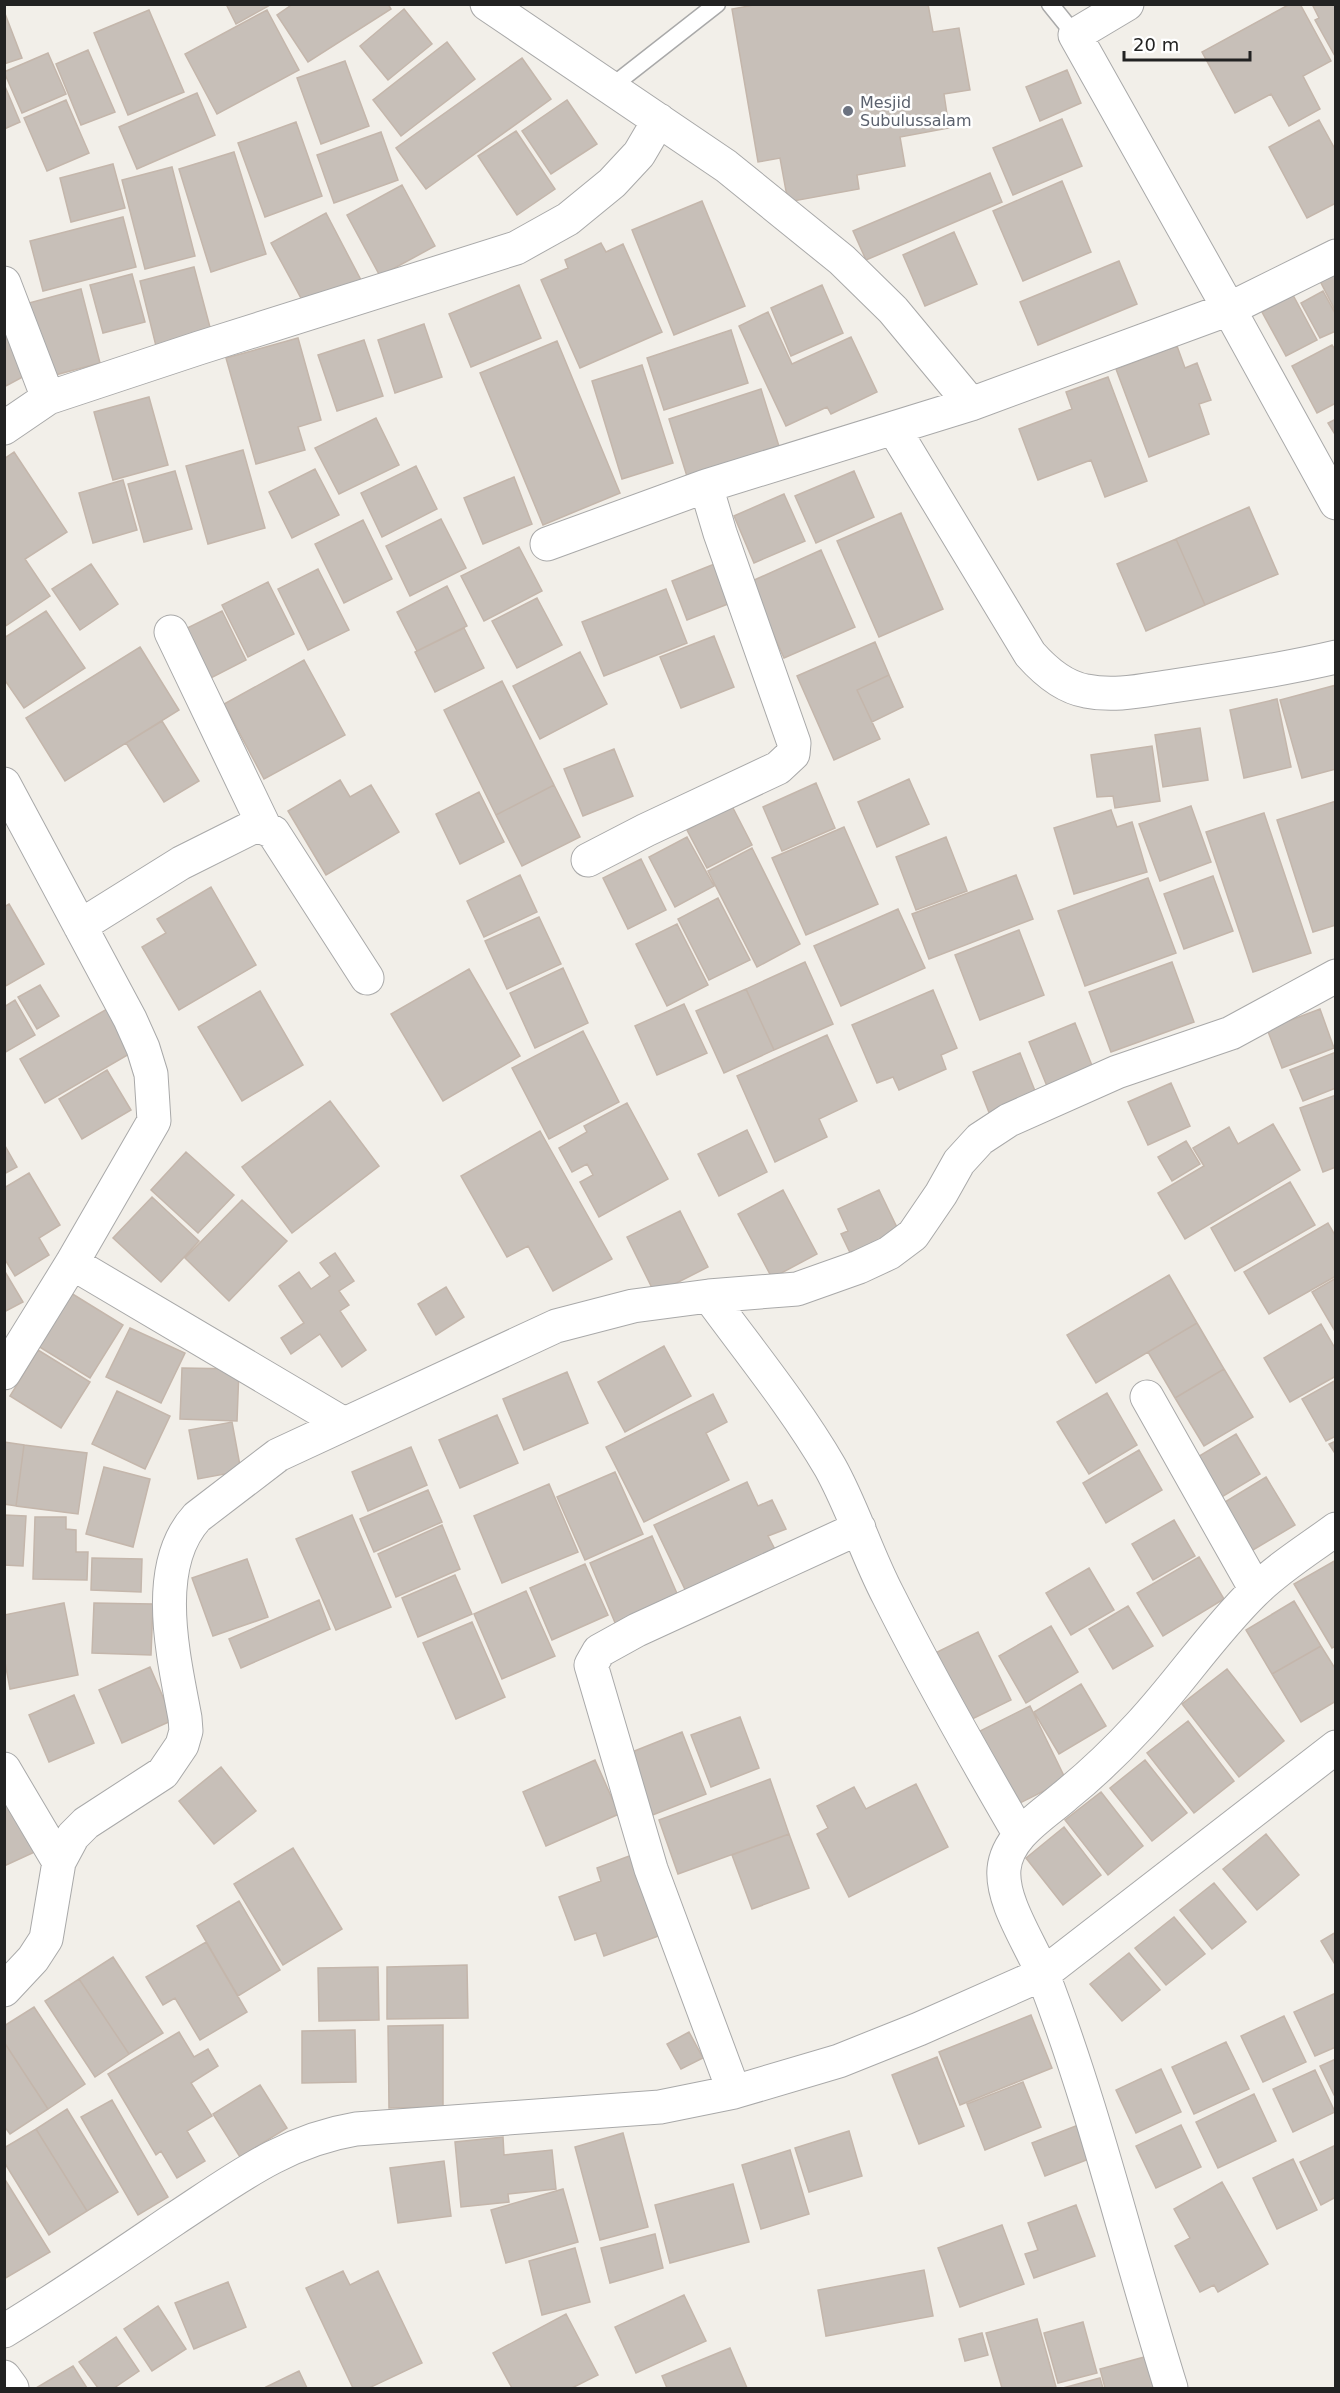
<svg xmlns="http://www.w3.org/2000/svg" width="1340" height="2393" font-family="'DejaVu Sans',sans-serif">
<rect width="100%" height="100%" fill="#f2efe9"/>
<!-- building -->
<path fill="#c7bfb8" stroke="#c4b6ab" stroke-width="1.5" d="M226,4H272L236,24Z
M293,4H388L391,9L308,62L277,15Z
M759,4H928L933,32L959,28L970,90L944,94L949,128L900,137L905,166L857,175L859,189L788,202L780,158L758,162L732,9Z
M1290,4H1300L1331,61L1303,76L1320,109L1289,126L1271,94L1235,113L1202,52Z
M1312,4H1336V58L1315,20L1319,18Z
M404,9L432,44L388,80L360,46Z
M149,10L184,92L128,115L94,33Z
M267,10L299,70L217,114L185,54Z
M4,11L22,58L4,64Z
M447,42L475,79L401,136L373,100Z
M88,50L115,112L81,125L56,64Z
M48,53L66,94L22,113L4,72Z
M522,58L551,99L426,189L396,148Z
M345,61L369,126L321,144L297,78Z
M1067,70L1081,103L1040,121L1026,87Z
M4,84L20,122L4,129Z
M197,93L215,135L137,169L119,127Z
M66,100L89,153L47,171L24,118Z
M567,100L597,144L551,174L522,131Z
M1062,119L1082,166L1013,195L993,148Z
M1319,120L1336,151V203L1307,218L1269,147Z
M296,122L322,196L265,217L238,143Z
M516,131L555,189L517,215L478,156Z
M381,132L398,180L334,203L317,155Z
M234,152L266,254L211,272L179,169Z
M113,164L125,208L71,222L60,178Z
M172,167L195,256L145,269L122,180Z
M990,173L1002,202L866,260L853,231Z
M1062,181L1091,252L1023,281L993,211Z
M402,185L435,246L380,276L347,215Z
M702,201L745,306L674,335L632,230Z
M326,213L362,282L308,311L271,243Z
M123,217L136,267L43,291L30,241Z
M954,232L977,284L925,306L903,255Z
M601,243L606,252L623,244L662,332L580,368L541,280L568,268L565,260Z
M1119,261L1137,304L1038,345L1020,302Z
M194,267L211,331L156,346L140,281Z
M1336,273V312L1320,281Z
M132,274L145,322L103,333L90,285Z
M519,285L541,338L471,367L449,314Z
M822,285L843,333L791,356L771,308Z
M81,289L100,363L48,377L29,303Z
M1323,291L1336,315V331L1320,338L1301,303Z
M1293,295L1317,340L1286,356L1262,312Z
M768,312L792,364L851,337L877,392L831,414L827,407L786,426L739,326Z
M424,324L442,377L395,393L378,340Z
M731,330L748,383L664,410L647,358Z
M13,336L32,372L4,387V340Z
M298,338L321,420L298,427L305,450L256,464L226,358Z
M364,340L383,396L337,411L318,355Z
M557,341L620,493L543,525L480,373Z
M1332,345L1336,351V403L1317,413L1292,366Z
M1177,346L1185,368L1197,363L1211,400L1199,404L1209,434L1149,457L1116,369Z
M642,365L673,463L622,479L592,381Z
M1108,377L1147,481L1105,497L1091,460L1038,480L1019,429L1072,409L1066,392Z
M761,389L783,459L691,489L669,419Z
M149,397L168,465L113,480L94,412Z
M376,418L399,465L339,494L315,448Z
M1336,419V436L1328,423Z
M243,450L265,528L208,544L186,466Z
M14,452L67,532L25,559L50,596L4,627V459Z
M416,466L437,509L382,537L361,493Z
M315,469L339,515L292,538L269,492Z
M175,471L192,529L144,542L128,484Z
M854,471L874,517L816,543L795,496Z
M514,477L532,524L483,544L464,498Z
M123,480L137,530L93,543L79,493Z
M784,494L805,541L754,563L734,516Z
M1249,507L1278,574L1205,605L1176,539Z
M901,513L943,609L879,637L837,541Z
M441,519L466,568L410,596L386,546Z
M363,520L392,579L344,603L315,544Z
M1176,539L1205,605L1146,631L1117,564Z
M519,547L542,591L484,621L461,576Z
M821,550L855,627L784,658L750,582Z
M717,563L733,602L687,620L672,581Z
M91,564L118,604L80,630L52,589Z
M318,569L349,630L308,650L278,589Z
M268,582L294,634L248,657L222,605Z
M447,586L467,626L417,651L397,612Z
M666,589L687,643L604,676L582,622Z
M537,598L562,645L517,668L492,621Z
M46,611L85,668L24,708L4,679V638Z
M222,611L246,660L203,682L179,632Z
M464,628L484,668L435,692L415,652Z
M714,636L734,687L681,708L660,657Z
M875,642L889,675L857,690L880,739L834,760L797,676Z
M140,647L179,710L65,781L26,718Z
M580,652L607,704L540,739L513,686Z
M304,660L345,735L264,779L224,704Z
M889,675L903,707L872,722L857,690Z
M502,681L554,785L496,815L444,710Z
M1336,685V769L1302,778L1280,700Z
M1277,699L1291,767L1244,778L1230,710Z
M162,721L199,781L164,802L126,743Z
M1200,728L1208,780L1163,787L1155,735Z
M1152,746L1160,801L1115,808L1113,796L1097,797L1091,755Z
M614,749L633,796L583,816L564,769Z
M909,779L929,824L877,847L858,802Z
M340,780L350,797L371,785L399,832L326,875L288,811Z
M816,783L835,828L782,851L763,807Z
M554,785L580,837L522,866L496,815Z
M479,792L504,842L460,864L436,814Z
M1336,801V925L1313,932L1277,820Z
M732,806L752,845L707,868L687,830Z
M1191,806L1211,862L1160,881L1139,824Z
M1111,810L1117,827L1132,822L1147,872L1074,894L1054,828Z
M1264,813L1311,953L1253,972L1206,832Z
M844,827L878,904L806,935L772,858Z
M687,837L714,886L675,907L649,857Z
M946,837L967,891L916,910L896,857Z
M752,848L800,944L757,967L708,871Z
M641,859L666,910L628,929L603,878Z
M520,875L537,912L484,937L467,901Z
M1016,875L1033,919L929,959L912,914Z
M1213,876L1233,931L1184,949L1164,894Z
M1148,878L1176,953L1085,986L1058,911Z
M211,887L256,965L179,1010L142,947L166,933L157,919Z
M718,898L750,960L709,980L678,919Z
M9,904L44,964L4,987V907Z
M898,909L925,968L841,1006L814,946Z
M539,917L561,964L507,989L485,941Z
M677,924L708,985L667,1006L636,944Z
M1019,930L1044,995L980,1020L955,955Z
M805,962L833,1024L774,1050L746,989Z
M1172,962L1194,1022L1111,1052L1089,992Z
M563,968L588,1023L535,1048L510,993Z
M469,969L520,1056L443,1101L391,1014Z
M40,985L59,1016L37,1029L18,997Z
M746,989L774,1050L724,1073L696,1011Z
M933,990L957,1048L941,1055L946,1069L899,1090L893,1077L877,1083L852,1025Z
M260,991L303,1065L242,1101L198,1027Z
M15,1000L35,1035L4,1053V1007Z
M684,1004L707,1053L657,1075L635,1026Z
M107,1009L131,1053L45,1103L20,1059Z
M1320,1009L1334,1048L1282,1068L1267,1029Z
M1075,1023L1095,1073L1049,1091L1029,1042Z
M583,1031L619,1102L549,1139L512,1068Z
M827,1035L857,1101L819,1119L827,1137L775,1162L737,1076Z
M1336,1052V1088L1303,1101L1290,1070Z
M1020,1053L1039,1101L992,1120L973,1072Z
M107,1070L131,1110L82,1139L59,1099Z
M1171,1083L1190,1126L1148,1145L1128,1102Z
M1336,1095V1167L1323,1172L1300,1108Z
M330,1101L379,1166L292,1233L242,1167Z
M627,1103L668,1179L599,1217L580,1182L593,1175L587,1164L572,1172L559,1148L587,1132L584,1126Z
M1273,1124L1300,1170L1185,1239L1158,1193L1204,1166L1193,1148L1229,1127L1238,1144Z
M747,1130L767,1172L719,1196L698,1154Z
M540,1131L612,1259L553,1291L528,1246L507,1257L461,1176Z
M1186,1141L1200,1164L1172,1181L1158,1157Z
M4,1144L17,1167L4,1174Z
M186,1152L234,1195L198,1233L151,1190Z
M29,1173L60,1225L39,1238L49,1255L15,1276L4,1258V1188Z
M1290,1182L1315,1225L1235,1271L1211,1228Z
M783,1190L817,1254L772,1278L738,1214Z
M879,1190L903,1240L855,1263L841,1234L848,1231L838,1209Z
M152,1197L199,1241L161,1282L113,1238Z
M242,1200L287,1241L229,1301L185,1258Z
M680,1211L708,1267L655,1294L627,1237Z
M1328,1223L1336,1237V1276L1269,1314L1244,1272Z
M335,1253L354,1281L339,1291L349,1305L340,1311L366,1350L342,1367L320,1334L291,1354L281,1338L304,1323L279,1286L299,1272L311,1289L330,1276L320,1263Z
M4,1270L23,1302L4,1312Z
M1169,1275L1197,1323L1096,1383L1067,1335Z
M1336,1278V1333L1312,1292Z
M446,1287L464,1317L436,1335L418,1304Z
M66,1290L123,1325L90,1378L33,1343Z
M1197,1323L1224,1369L1175,1398L1148,1352Z
M1321,1324L1336,1350V1376L1290,1402L1264,1358Z
M130,1328L185,1353L161,1403L106,1377Z
M664,1346L691,1396L625,1432L598,1382Z
M38,1350L90,1382L61,1428L10,1396Z
M182,1368L239,1369L237,1421L180,1419Z
M1224,1369L1253,1417L1204,1446L1175,1398Z
M567,1372L588,1423L524,1450L503,1399Z
M1336,1380V1436L1326,1441L1302,1399Z
M117,1391L170,1416L145,1469L92,1444Z
M1107,1393L1137,1445L1089,1474L1057,1422Z
M713,1394L727,1422L706,1433L729,1480L644,1522L606,1447Z
M497,1415L518,1463L460,1488L439,1440Z
M232,1422L241,1471L198,1479L189,1430Z
M1236,1434L1260,1474L1215,1501L1191,1461Z
M1336,1441V1455L1329,1444Z
M4,1442L24,1445L16,1506L4,1504Z
M24,1445L87,1453L78,1514L16,1506Z
M411,1447L427,1485L368,1511L352,1472Z
M1139,1450L1162,1490L1106,1523L1083,1483Z
M104,1467L150,1479L133,1547L86,1534Z
M615,1472L643,1534L585,1560L557,1497Z
M1266,1477L1295,1525L1248,1553L1220,1505Z
M747,1482L758,1506L772,1500L786,1529L768,1536L781,1561L692,1604L654,1525Z
M549,1484L578,1552L502,1583L474,1516Z
M428,1490L442,1522L374,1552L360,1519Z
M4,1515L26,1516L23,1566L4,1565Z
M352,1515L391,1607L336,1630L296,1539Z
M35,1517H66V1529L76,1530V1552H88L87,1580L33,1579Z
M1174,1520L1195,1556L1153,1580L1132,1544Z
M442,1525L460,1569L396,1597L378,1554Z
M652,1536L679,1598L616,1625L590,1563Z
M1199,1557L1224,1599L1163,1636L1137,1593Z
M92,1558L142,1559L141,1592L91,1590Z
M247,1559L268,1617L213,1636L192,1578Z
M1336,1560V1646L1332,1648L1294,1584Z
M585,1564L608,1615L552,1640L530,1588Z
M1089,1568L1114,1610L1071,1635L1046,1593Z
M455,1575L472,1614L418,1637L402,1598Z
M526,1591L555,1656L502,1679L474,1614Z
M319,1600L330,1629L241,1668L229,1639Z
M1294,1601L1321,1646L1272,1674L1246,1630Z
M64,1603L78,1675L10,1689L4,1657V1615Z
M94,1603L153,1604L151,1655L92,1653Z
M1128,1606L1153,1646L1113,1669L1089,1629Z
M472,1622L505,1697L456,1719L423,1643Z
M1051,1626L1078,1672L1026,1703L999,1656Z
M978,1632L1011,1700L962,1724L929,1656Z
M1321,1646L1336,1670V1701L1301,1722L1272,1674Z
M150,1667L173,1720L122,1743L99,1690Z
M1227,1669L1284,1741L1239,1777L1182,1704Z
M1081,1684L1106,1726L1059,1754L1034,1712Z
M74,1695L94,1743L49,1762L29,1715Z
M1030,1706L1066,1780L1008,1809L972,1735Z
M740,1717L759,1768L711,1787L691,1735Z
M1188,1721L1234,1781L1194,1813L1147,1753Z
M682,1732L706,1794L650,1816L627,1754Z
M595,1760L619,1814L546,1846L523,1792Z
M1145,1760L1187,1813L1152,1841L1110,1788Z
M221,1767L256,1811L214,1844L179,1801Z
M770,1779L789,1834L678,1874L659,1820Z
M916,1784L948,1847L849,1897L817,1834L828,1828L817,1806L854,1787L866,1809Z
M1101,1792L1143,1846L1108,1875L1065,1820Z
M12,1799L37,1851L4,1866V1803Z
M1064,1827L1101,1875L1063,1905L1026,1858Z
M789,1834L809,1888L752,1909L732,1855Z
M1266,1834L1299,1875L1257,1910L1223,1869Z
M293,1848L342,1929L283,1965L234,1884Z
M632,1855L661,1935L604,1956L596,1933L575,1940L559,1897L601,1881L597,1868Z
M1214,1883L1246,1922L1212,1949L1180,1910Z
M239,1901L280,1970L238,1996L197,1926Z
M1174,1917L1205,1954L1166,1985L1135,1948Z
M1336,1932V1966L1321,1941Z
M206,1942L247,2012L200,2040L175,1998L163,2005L146,1977Z
M1129,1953L1160,1990L1122,2021L1090,1984Z
M113,1957L163,2033L129,2054L79,1979Z
M467,1965L468,2018L387,2019V1967Z
M378,1967L379,2020L319,2021L318,1968Z
M79,1979L129,2054L95,2077L45,2001Z
M1336,1993V2047L1315,2056L1294,2012Z
M34,2007L85,2084L48,2109L4,2042V2026Z
M1031,2015L1052,2068L960,2105L939,2052Z
M1284,2016L1306,2062L1263,2082L1241,2036Z
M443,2025V2107L389,2108L388,2026Z
M355,2030L356,2082L302,2083V2031Z
M179,2032L194,2057L208,2049L218,2066L191,2083L212,2116L187,2131L205,2161L177,2178L161,2151L156,2155L108,2074Z
M689,2032L703,2058L681,2069L667,2044Z
M4,2042L48,2109L10,2134L4,2126Z
M1226,2042L1249,2089L1194,2114L1172,2067Z
M937,2057L964,2126L919,2144L892,2075Z
M1336,2059V2099L1320,2066Z
M1161,2069L1181,2112L1136,2133L1116,2090Z
M1315,2070L1335,2112L1293,2132L1273,2089Z
M1023,2082L1041,2127L985,2150L967,2104Z
M260,2085L287,2128L240,2157L213,2114Z
M1254,2094L1276,2141L1218,2168L1196,2122Z
M112,2100L168,2197L138,2215L81,2117Z
M67,2109L118,2192L87,2211L36,2129Z
M1081,2124L1094,2157L1045,2176L1032,2143Z
M1181,2125L1201,2167L1156,2188L1136,2146Z
M36,2129L87,2211L49,2235L4,2162V2148Z
M849,2131L862,2176L809,2192L795,2148Z
M623,2133L648,2227L600,2240L575,2147Z
M503,2137L504,2155L552,2150L556,2189L508,2194L509,2202L461,2207L455,2142Z
M1336,2145V2197L1321,2205L1300,2162Z
M790,2150L809,2214L761,2229L742,2165Z
M1293,2159L1317,2210L1277,2229L1253,2178Z
M444,2161L451,2216L398,2223L390,2168Z
M4,2178L50,2252L4,2279Z
M1222,2182L1268,2264L1218,2292L1214,2285L1200,2292L1175,2246L1190,2238L1174,2209Z
M733,2184L749,2242L670,2263L655,2205Z
M563,2189L578,2242L506,2263L491,2210Z
M1076,2205L1095,2256L1034,2278L1025,2254L1038,2250L1028,2223Z
M1002,2225L1024,2284L960,2307L938,2248Z
M655,2234L663,2268L610,2283L601,2248Z
M575,2248L590,2302L542,2315L529,2261Z
M924,2270L933,2316L826,2336L818,2290Z
M343,2271L350,2285L378,2271L422,2363L369,2388H353L306,2288Z
M228,2282L246,2327L194,2349L175,2303Z
M684,2295L706,2341L636,2373L615,2327Z
M158,2306L186,2349L152,2371L124,2329Z
M566,2314L598,2375L572,2388H512L493,2353Z
M1037,2319L1056,2387L1002,2388L986,2333Z
M1083,2322L1097,2373L1058,2383L1044,2333Z
M982,2333L988,2355L965,2361L959,2339Z
M116,2337L139,2371L114,2388H98L79,2362Z
M730,2348L747,2388H667L662,2376Z
M1148,2356L1157,2388H1105L1100,2369Z
M73,2366L87,2388H36Z
M299,2371L307,2388H267L266,2387Z
M1100,2378L1103,2388H1063Z"/>
<g fill="none" stroke-linecap="round" stroke-linejoin="round">
<defs>
<path id="service" d="M1050,4L1075,35
M611,87L717,4"/>
<path id="minor" d="M487,4L726,166L842,260L893,310L971,404
M1336,256L1229,309L1336,503
M4,283L48,398
M4,428L48,398L199,348L516,248L568,219L612,183L639,154L659,120
M894,429L1030,654C1045,671 1063,687 1086,691C1115,697 1144,690 1173,686C1228,678 1281,670 1336,657
M547,544L706,486L971,404L1229,309L1075,35L1127,4
M171,632L264,826
M4,784L130,1019L143,1048L151,1074L154,1121L72,1263L4,1373
M588,860L646,830L778,768L793,754L794,743L720,533L706,486
M80,926L181,863L257,825L273,832L367,978
M72,1263L344,1424
M709,1296C750,1352 795,1407 830,1467C853,1508 866,1553 888,1595C929,1677 974,1756 1020,1835
M1147,1397L1256,1590
M4,1769L59,1862
M4,1990L33,1959L46,1939L59,1862L73,1836L86,1823L163,1773L182,1745L186,1731L185,1718C174,1658 151,1567 197,1517L278,1455L556,1326L633,1306L709,1296L797,1289L859,1267L889,1253L913,1235L941,1194L959,1162L980,1139L1009,1120L1117,1072L1231,1033L1336,976
M734,2092L651,1869L591,1665L599,1651L637,1630L859,1528
M4,2331C62,2296 117,2258 173,2220C233,2181 283,2141 356,2129L660,2107L734,2092L839,2061L919,2029L1043,1974L1336,1747
M4,2377L12,2388
M1171,2388C1128,2251 1095,2110 1043,1975C1031,1944 1001,1902 1004,1869C1007,1836 1042,1816 1065,1796C1091,1775 1117,1750 1140,1725C1180,1682 1212,1633 1254,1592C1278,1568 1309,1549 1336,1529"/>
</defs>
<!-- service casing -->
<use href="#service" stroke="#a9a9a9" stroke-width="19"/>
<!-- minor casing -->
<use href="#minor" stroke="#a9a9a9" stroke-width="35"/>
<!-- service -->
<use href="#service" stroke="#fff" stroke-width="16"/>
<!-- minor -->
<use href="#minor" stroke="#fff" stroke-width="33"/>
</g>
<!-- markers -->
<circle fill="#6b7280" stroke="#fff" stroke-width="2" cx="848" cy="111" r="6"/>
<g text-anchor="middle" dominant-baseline="central" stroke-width="5" stroke-linejoin="round" paint-order="stroke">
<!-- worship labels -->
<g font-size="16" fill="#5b616d" stroke="#fff" text-anchor="start">
<text x="860" y="102">Mesjid<tspan x="860" dy="18">Subulussalam</tspan></text>
</g>
</g>
<!-- border -->
<rect width="1340" height="2393" fill="none" stroke="#222222" stroke-width="12"/>
<!-- scale -->
<path d="M1124 51v9h126v-9" fill="none" stroke="#222222" stroke-width="3"/>
<text x="1133" y="51" font-size="18" fill="#222222" stroke="#ffffff" stroke-width="4.5" paint-order="stroke">20 m</text>
</svg>
